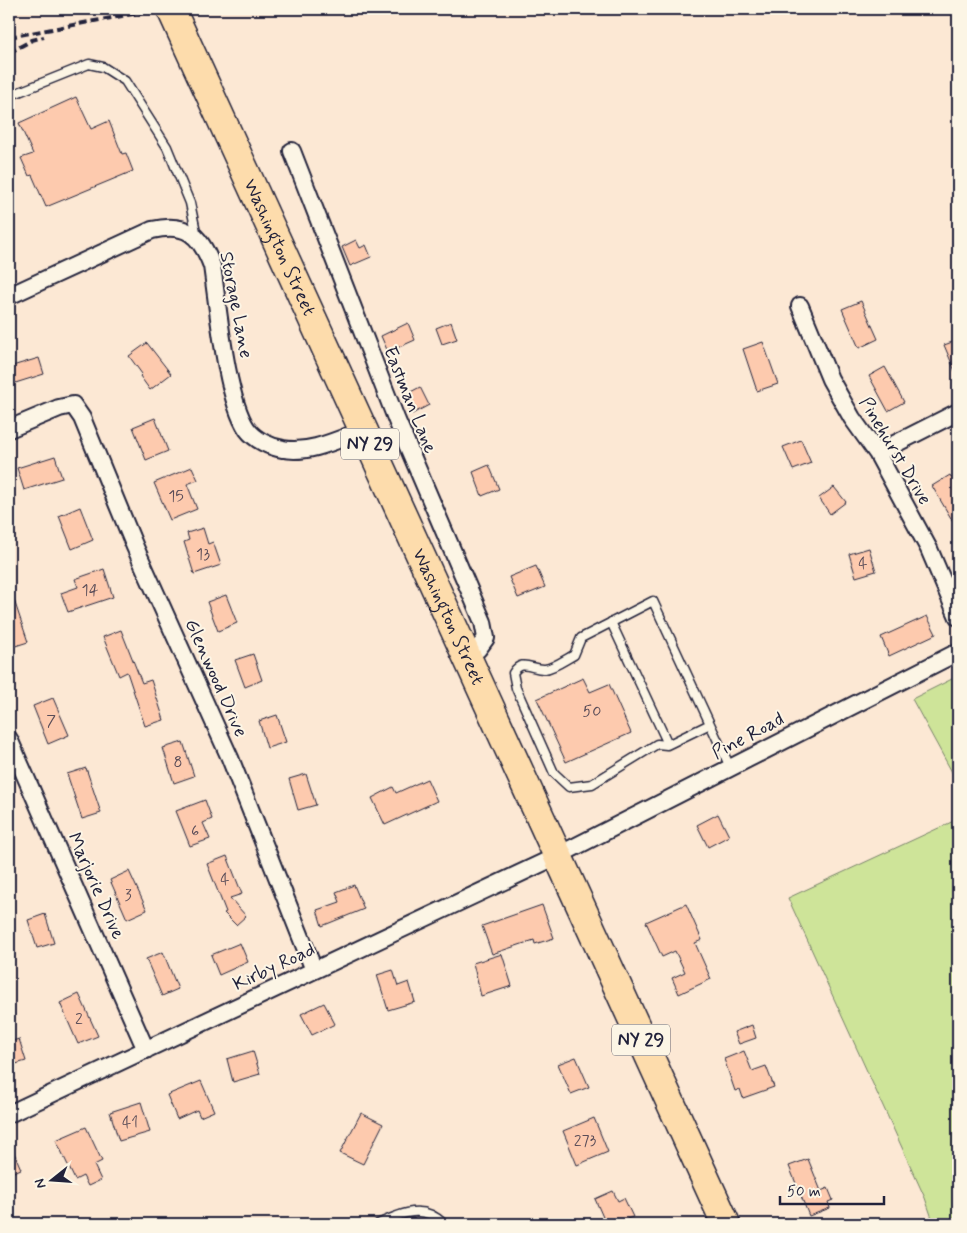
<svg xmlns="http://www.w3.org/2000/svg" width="967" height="1233" font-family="Mynerve,sans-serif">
<rect width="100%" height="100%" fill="#fce8d4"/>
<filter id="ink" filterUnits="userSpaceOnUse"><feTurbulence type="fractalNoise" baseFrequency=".02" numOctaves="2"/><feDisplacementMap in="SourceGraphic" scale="10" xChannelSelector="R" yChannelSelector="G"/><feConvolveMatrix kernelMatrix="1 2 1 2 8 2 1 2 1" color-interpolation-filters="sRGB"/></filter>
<g filter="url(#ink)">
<!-- green -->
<path fill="#cee499" stroke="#78836a" d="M958,676V783L912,699Z
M958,819V1224H934L925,1198L788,898Z"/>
<!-- building -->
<path fill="#fdcaae" stroke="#22223b" d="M76,97L91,129L109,121L122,154L126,153L133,171L46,207L32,175L29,176L21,158L33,154L19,123Z
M356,240L360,248L366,245L371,257L350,266L342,247Z
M861,301L878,339L859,348L842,309Z
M451,322L457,339L442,344L436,328Z
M408,323L415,340L388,352L381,336Z
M958,340V378L944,345Z
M763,342L778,384L757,391L743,349Z
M147,343L171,374L150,390L140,376L142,374L129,356Z
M39,358L44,374L9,385V367Z
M885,367L904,402L888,411L869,376Z
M420,387L429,405L412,414L403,396Z
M155,418L168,451L146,460L133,427Z
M801,440L811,463L793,470L783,447Z
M55,456L62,478L24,490L17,468Z
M489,465L499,489L482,496L473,472Z
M192,467L198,480L187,484L197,509L170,520L154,483Z
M950,475L958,488V530L932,486Z
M834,487L846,502L830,514L819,498Z
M80,507L93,540L72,549L59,516Z
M203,528L208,544L213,542L221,565L194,574L184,542L189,540L187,533Z
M869,548L876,571L856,577L849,554Z
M536,566L545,587L518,598L509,577Z
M104,569L113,597L68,612L61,593L78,587L75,579Z
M9,591H11L28,642L9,648Z
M226,595L237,623L218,631L207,602Z
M927,616L936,634L889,656L881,637Z
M121,630L142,683L151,680L164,720L145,726L127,672L119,676L103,637Z
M253,654L262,680L245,687L235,660Z
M583,678L590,692L609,684L631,733L566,762L537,699Z
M53,698L69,735L48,744L33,706Z
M277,715L286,742L267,748L259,721Z
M183,742L194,776L174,783L163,748Z
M86,768L101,813L82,819L67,774Z
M306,774L316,805L298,810L289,779Z
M427,779L437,801L385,825L372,798L393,787L396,793Z
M205,800L212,819L203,823L210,839L190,846L176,811Z
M718,814L729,836L708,847L697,825Z
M227,856L242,894L230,898L246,916L236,925L224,913L226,912L207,864Z
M129,871L147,910L127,919L110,880Z
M354,885L364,909L322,926L317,910L340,902L336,892Z
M686,904L702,940L695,943L711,979L679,994L672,978L685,972L675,951L662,957L646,922Z
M542,905L554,938L535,944L534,940L492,954L482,926Z
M45,914L54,943L37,948L28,920Z
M240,943L248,962L219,975L211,955Z
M163,952L178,989L162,996L146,959Z
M502,954L512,986L481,996L473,963Z
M393,970L398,986L409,982L415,1002L388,1010L377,975Z
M79,994L98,1036L78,1044L60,1003Z
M324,1003L335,1024L312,1035L301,1014Z
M752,1025L756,1038L739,1044L734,1032Z
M19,1039L26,1061L9,1066V1042Z
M253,1051L260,1074L233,1082L227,1059Z
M744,1051L752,1071L766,1066L774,1087L743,1098L740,1089L735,1091L724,1059Z
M576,1057L589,1087L571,1094L558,1064Z
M201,1081L214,1111L200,1117L197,1110L177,1119L167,1095Z
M141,1102L150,1132L119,1141L110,1112Z
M361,1113L383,1124L363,1164L340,1153Z
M594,1118L608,1152L577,1165L563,1131Z
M86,1127L102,1161L94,1165L101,1180L88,1186L83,1176L75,1180L56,1140Z
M9,1141L21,1169L9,1174Z
M808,1159L821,1191L828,1188L833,1200L828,1202L830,1208L809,1216L789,1166Z
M613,1191L618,1201L624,1198L633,1217L627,1219L630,1224H606L595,1199Z"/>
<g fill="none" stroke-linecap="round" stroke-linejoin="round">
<defs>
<path id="lane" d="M9,96L89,64L103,67L125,81L167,147L190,203L197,236
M611,622L668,744
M710,724L667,745L657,744L592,784L569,787L554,773L516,688L513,673C522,658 532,670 545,669C554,668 566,659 574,655L581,638L653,601L730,767
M378,1224C402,1213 423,1203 444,1224"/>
<path id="street" d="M292,151L397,421L483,622L486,638L478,649L466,655
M9,296L152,230C186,222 200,234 212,266C218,306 226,398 247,429C255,440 270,447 283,449C310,454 339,439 364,430
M800,306L830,379L852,418L877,453L929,549L958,617
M9,429L59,408L73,405L82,418L135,547L230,758L314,970
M877,453L958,412
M9,739L146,1050
M9,1114L557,856L958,652"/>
<g id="highway">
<path id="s1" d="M171,9L726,1224"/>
</g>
</defs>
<!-- lane casing -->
<use href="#lane" stroke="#22223b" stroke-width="11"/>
<!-- street casing -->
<use href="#street" stroke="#22223b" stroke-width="20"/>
<!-- highway casing -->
<use href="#highway" stroke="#22223b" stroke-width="31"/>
<!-- lane -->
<use href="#lane" stroke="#fcf5e5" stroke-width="8"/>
<!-- street -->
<use href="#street" stroke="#fcf5e5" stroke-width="16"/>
<!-- highway -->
<use href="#highway" stroke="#fddcac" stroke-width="28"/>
<!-- rail -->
<path stroke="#22223b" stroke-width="4" stroke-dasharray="8 4" stroke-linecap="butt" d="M9,37L159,9
M9,53L32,40L44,37"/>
</g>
</g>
<g text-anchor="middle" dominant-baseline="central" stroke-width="4" stroke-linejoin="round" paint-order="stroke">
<!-- number labels -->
<g font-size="16" fill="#594c58">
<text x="176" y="496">15</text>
<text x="203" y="554">13</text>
<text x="863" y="563">4</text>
<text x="90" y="590">14</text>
<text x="592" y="711">50</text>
<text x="51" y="721">7</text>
<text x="178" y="762">8</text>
<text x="195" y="831">6</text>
<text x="225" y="879">4</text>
<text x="128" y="895">3</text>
<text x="79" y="1019">2</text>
<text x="130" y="1122">41</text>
<text x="585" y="1141">273</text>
</g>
<!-- shield labels -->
<g fill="#fcf5e5" stroke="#63616e" stroke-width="1">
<rect x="341" y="428.5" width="58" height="31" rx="4"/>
<rect x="612" y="1024.5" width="58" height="31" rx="4"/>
</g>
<g font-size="18" font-weight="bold" fill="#22223b">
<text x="370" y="444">NY 29</text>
<text x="641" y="1040">NY 29</text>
</g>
<!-- street labels -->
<g font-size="19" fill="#22223b" stroke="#fcf5e5">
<text stroke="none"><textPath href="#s1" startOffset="262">Washington Street</textPath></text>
<text transform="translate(236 305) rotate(79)">Storage Lane</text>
<text transform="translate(410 400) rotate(68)">Eastman Lane</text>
<text transform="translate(895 451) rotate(59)">Pinehurst Drive</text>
<text stroke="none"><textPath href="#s1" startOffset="668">Washington Street</textPath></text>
<text transform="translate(216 678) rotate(66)">Glenwood Drive</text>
<text transform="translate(748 736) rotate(-28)">Pine Road</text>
<text transform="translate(96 886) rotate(66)">Marjorie Drive</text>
<text transform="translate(274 967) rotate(-25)">Kirby Road</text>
</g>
</g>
<!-- margin -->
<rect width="967" height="1233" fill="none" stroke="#fcf5e5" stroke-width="30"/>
<rect x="15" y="15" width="937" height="1203" fill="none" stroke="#22223b" stroke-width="2" filter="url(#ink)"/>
<!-- north arrow -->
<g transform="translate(52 1180) rotate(253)" stroke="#fcf5e5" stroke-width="4" paint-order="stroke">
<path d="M0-4L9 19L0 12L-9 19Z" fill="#22223b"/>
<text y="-8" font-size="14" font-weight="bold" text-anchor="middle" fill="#22223b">N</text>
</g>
<!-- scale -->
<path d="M780 1196v8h104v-8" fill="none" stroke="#22223b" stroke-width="2.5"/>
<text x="787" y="1196" font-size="15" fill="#22223b" stroke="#fcf5e5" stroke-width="4" paint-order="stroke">50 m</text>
</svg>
